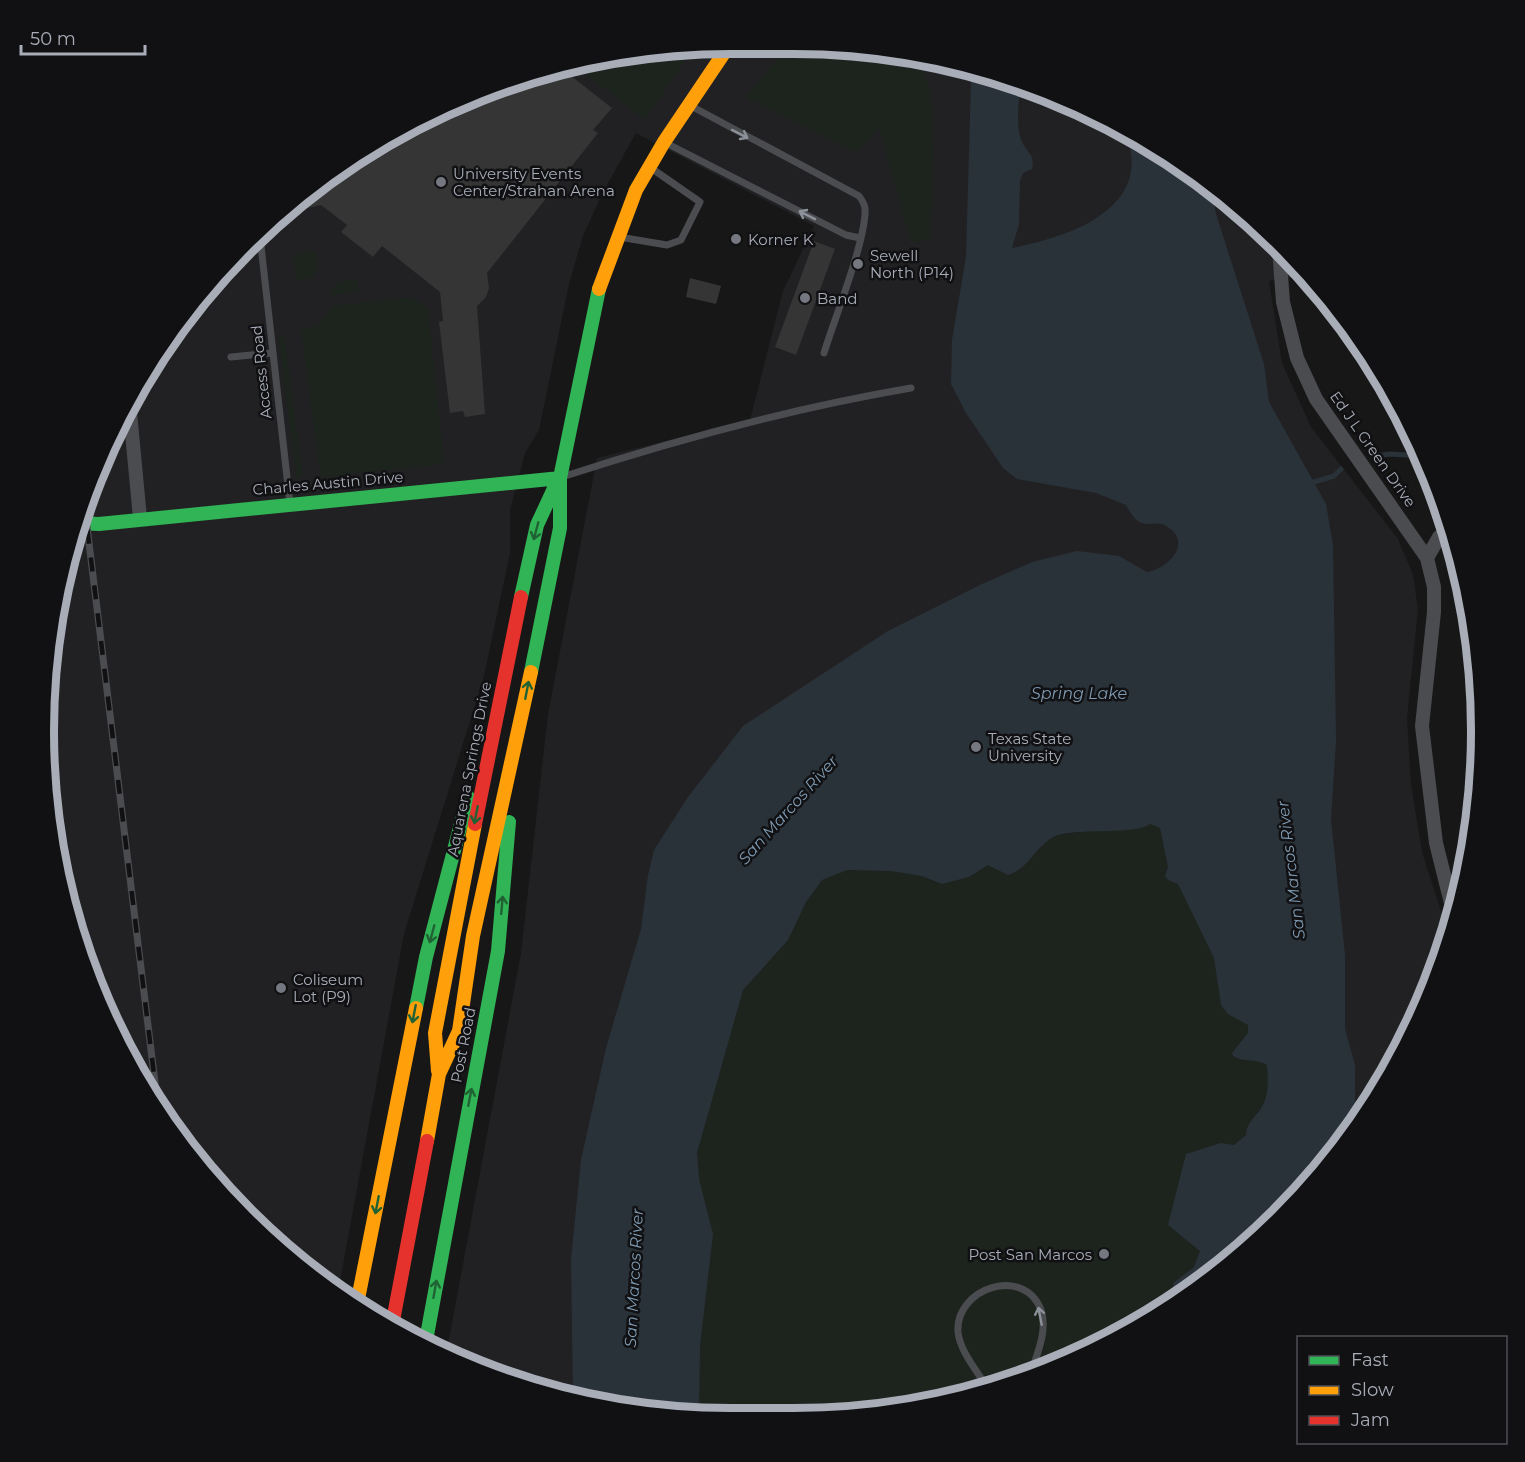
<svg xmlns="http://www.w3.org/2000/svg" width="1525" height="1462" font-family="Montserrat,sans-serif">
<rect width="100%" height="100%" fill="#171717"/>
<!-- built -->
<path fill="#212123" d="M731,44L883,49L1015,80L1137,135L1247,214L1305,276L1269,281L1282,363L1311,427L1398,539L1413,575L1418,609L1407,718L1411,784L1422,852L1449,936L1445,952L1390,1074L1311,1184L1213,1276L1098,1347L972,1395L839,1417H686L553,1395L446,1355L521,953L548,714L597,458L750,420L783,291L814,226L636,133L602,194L583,236L569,284L539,430L525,453L510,510V553L484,676L404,934L338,1292L312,1276L214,1184L135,1074L67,909L45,776L49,641L80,510L101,463L107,462L106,452L136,387L214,277L349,160L468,96L597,57Z"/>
<!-- green -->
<path fill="#1d241e" d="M787,46L883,49C896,52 915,60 923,72C940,97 932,205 930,239L911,243L879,128L856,153L746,97Z
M694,47L645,120L573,64L597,57Z
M316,251L318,270L311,278L297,280L293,257L297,253Z
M357,280L359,292L331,295L330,291L338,282Z
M412,297L428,309L444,464L324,477L320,474L301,328C317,328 325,321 331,306Z
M281,335L285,339L303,477L297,480L278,336Z
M1150,824L1160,828L1168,867L1165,871L1168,880L1178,884L1214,958L1221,1005L1248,1025V1033L1232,1053L1233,1056L1260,1060L1267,1065C1268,1078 1270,1093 1263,1105C1256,1116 1247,1121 1246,1135L1234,1145L1221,1143L1200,1251L1194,1267L1173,1283L1174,1300L1098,1347L972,1395L839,1417H699L700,1346L713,1234L699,1179L697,1153L743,990L788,940L806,902L822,880L847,870L891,871L922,876L942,884L969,877L988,865L1020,871L1047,841L1058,835Z"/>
<!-- water -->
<path fill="#2a3239" d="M966,68L1022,83C1018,98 1015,130 1023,144C1029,154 1035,156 1032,169L1023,173L1020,181L1019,224L1012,248C1050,240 1109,225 1127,185C1135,168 1131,149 1127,131L1211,188L1216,214L1264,364L1269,402L1326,504L1333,545L1336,741L1331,819L1345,955V1029L1355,1065V1123L1311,1184L1213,1276L1174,1300L1173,1283L1194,1267L1200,1251L1168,1225L1186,1154L1221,1143L1234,1145L1246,1135C1247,1120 1258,1116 1264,1103C1269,1091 1268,1077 1267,1065C1257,1058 1244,1063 1233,1056L1232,1053L1248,1033V1025L1228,1014L1221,1005L1214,958L1178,884L1168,880L1165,876L1168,867L1160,828L1150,824C1135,835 1082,828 1058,835C1037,842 1031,868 1008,875L988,865L969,877L942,884L922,876L891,871L847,870L822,880L806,902L788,940L743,990L697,1153L699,1179L713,1234L700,1346L699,1417L573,1398L571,1259L581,1160L606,1048L641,929L648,875L654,850L688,797L743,726L888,631L982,584L1032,562L1077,551L1119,556L1147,572C1167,569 1193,544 1168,527C1152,516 1142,537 1126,505L1096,493L1017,479L1003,468L966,413L951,384L952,340L966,257L971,82Z"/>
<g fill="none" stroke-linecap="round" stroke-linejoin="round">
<!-- stream -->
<path stroke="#2a3239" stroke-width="5" d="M1372,456L1391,454L1422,456
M1307,484L1334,476L1341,469"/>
</g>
<!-- building -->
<path fill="#353536" d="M561,68L612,108L593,130L598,133L487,273L489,288L486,297L477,306L485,414L465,417L463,411L450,413L439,322L443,321L440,292L382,246L373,257L341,232L347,225L321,205L290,212L349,160L468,96Z
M814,241L835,249L796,355L775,347Z
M690,278L721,286L716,304L686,297Z"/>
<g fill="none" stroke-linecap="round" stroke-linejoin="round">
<!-- lane -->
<path stroke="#4b4c50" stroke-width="7" d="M691,106L859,196C862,200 864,203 865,208C867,238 834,320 824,353
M666,143L846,235L860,238
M260,237L290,504
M619,237L667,245L681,240L700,202L651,168
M231,357L271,353
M562,477C675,440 794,408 911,388
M988,1389C978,1372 960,1352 958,1332C955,1288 1024,1265 1041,1310C1048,1330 1037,1354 1031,1373"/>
<!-- street -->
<path stroke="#4b4c50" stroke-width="14" d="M1279,248L1283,302L1297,358L1316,399L1427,558L1434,587V612L1422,726L1436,843L1454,915
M129,402L140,518
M1427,558L1439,537L1449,529"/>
<!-- fast -->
<path stroke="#30b455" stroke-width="14" d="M77,523L99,524L560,478
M521,597L537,525L557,482
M531,672L560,528V478L599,289
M416,1008L426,957L468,797
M425,1346L498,951L509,822"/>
<!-- slow -->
<path stroke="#ff9f0a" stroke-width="14" d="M599,289L636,190L664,142L730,44
M438,1071L435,1033L475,824
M427,1141L439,1074L459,1031L473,936L531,672
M357,1304L416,1008"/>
<!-- jam -->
<path stroke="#e5322d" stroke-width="14" d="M475,824L521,597
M392,1326L427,1141"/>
<defs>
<path id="rail" d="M84,502L158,1107"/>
</defs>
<!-- rail casing -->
<use href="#rail" stroke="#4b4c4f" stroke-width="7"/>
<!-- rail -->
<use href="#rail" stroke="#111113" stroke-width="4.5" stroke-dasharray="14" stroke-linecap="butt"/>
</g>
<!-- one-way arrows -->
<defs><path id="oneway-shaft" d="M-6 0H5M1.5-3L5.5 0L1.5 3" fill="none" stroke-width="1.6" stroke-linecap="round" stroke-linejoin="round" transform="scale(1.5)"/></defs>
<g stroke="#8c9099">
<use href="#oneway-shaft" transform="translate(740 134) rotate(27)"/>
<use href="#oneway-shaft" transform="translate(807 215) rotate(-153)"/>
<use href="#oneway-shaft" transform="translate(1040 1316) rotate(-101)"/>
</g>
<g stroke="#206234">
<use href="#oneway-shaft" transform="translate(536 531) rotate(105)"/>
<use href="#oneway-shaft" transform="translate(527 690) rotate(-79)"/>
<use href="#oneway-shaft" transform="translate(476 815) rotate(101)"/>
<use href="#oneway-shaft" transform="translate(502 905) rotate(-85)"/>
<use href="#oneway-shaft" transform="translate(432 934) rotate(105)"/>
<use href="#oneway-shaft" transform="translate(414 1014) rotate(101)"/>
<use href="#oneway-shaft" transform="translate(470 1097) rotate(-79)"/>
<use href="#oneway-shaft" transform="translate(377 1205) rotate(101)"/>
<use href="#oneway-shaft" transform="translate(435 1289) rotate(-80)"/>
</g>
<!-- markers -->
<g fill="#757880" stroke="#111113" stroke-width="2">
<circle cx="441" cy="182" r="6"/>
<circle cx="736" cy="239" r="6"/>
<circle cx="858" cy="264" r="6"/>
<circle cx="805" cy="298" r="6"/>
<circle cx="976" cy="747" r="6"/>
<circle cx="281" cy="988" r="6"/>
<circle cx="1104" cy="1254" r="6"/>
</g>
<g text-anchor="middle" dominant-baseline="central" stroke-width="5" stroke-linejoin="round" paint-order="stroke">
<!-- poi labels -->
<g font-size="15" fill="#a8adb8" stroke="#111113" text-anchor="start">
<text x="453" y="173">University Events<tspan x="453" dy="17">Center/Strahan Arena</tspan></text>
<text x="748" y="239">Korner K</text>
<text x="870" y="255">Sewell<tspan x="870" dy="17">North (P14)</tspan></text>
<text x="817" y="298">Band</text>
<text x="988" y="738">Texas State<tspan x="988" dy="17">University</tspan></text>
<text x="293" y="979">Coliseum<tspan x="293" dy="17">Lot (P9)</tspan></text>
<text x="1092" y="1254" text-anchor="end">Post San Marcos</text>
</g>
<!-- street labels -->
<g font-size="15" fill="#a8adb8" stroke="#111113">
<text transform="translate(261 372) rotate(-96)">Access Road</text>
<text transform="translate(1373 449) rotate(55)">Ed J L Green Drive</text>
<text transform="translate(328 483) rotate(-5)">Charles Austin Drive</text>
<text transform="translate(469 769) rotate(-79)">Aquarena Springs Drive</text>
<text transform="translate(463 1045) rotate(-79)">Post Road</text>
</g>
<!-- water labels -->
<g font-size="16" font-style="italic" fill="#7f9bb3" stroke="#111113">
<text x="1079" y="693">Spring Lake</text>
<text transform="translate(788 810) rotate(-48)">San Marcos River</text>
<text transform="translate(1291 870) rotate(-97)">San Marcos River</text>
<text transform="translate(634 1278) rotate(-87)">San Marcos River</text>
</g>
</g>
<!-- crop -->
<path d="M0 0H1525V1462H0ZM731 54H794A677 677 0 0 1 1471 731V731A677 677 0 0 1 794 1408H731A677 677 0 0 1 54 731V731A677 677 0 0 1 731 54Z" fill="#111113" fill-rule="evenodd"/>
<path fill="none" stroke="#a8adb8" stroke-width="8" d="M731 54H794A677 677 0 0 1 1471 731V731A677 677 0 0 1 794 1408H731A677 677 0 0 1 54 731V731A677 677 0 0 1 731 54Z"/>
<!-- legend -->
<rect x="1297" y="1336" width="210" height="108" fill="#111113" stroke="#4d4f55" stroke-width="1.5"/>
<rect x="1309" y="1356" width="30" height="9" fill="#30b455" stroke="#4d4f55" stroke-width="1.5"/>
<text x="1351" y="1366" font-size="18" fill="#a8adb8">Fast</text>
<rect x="1309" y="1386" width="30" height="9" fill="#ff9f0a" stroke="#4d4f55" stroke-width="1.5"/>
<text x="1351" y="1396" font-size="18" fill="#a8adb8">Slow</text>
<rect x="1309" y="1416" width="30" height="9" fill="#e5322d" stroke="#4d4f55" stroke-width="1.5"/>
<text x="1351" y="1426" font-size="18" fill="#a8adb8">Jam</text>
<!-- scale -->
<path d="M21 45v9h124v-9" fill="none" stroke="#a8adb8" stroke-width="3"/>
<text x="30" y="45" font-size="18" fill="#a8adb8" stroke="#111113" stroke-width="4.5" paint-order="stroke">50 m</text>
</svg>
